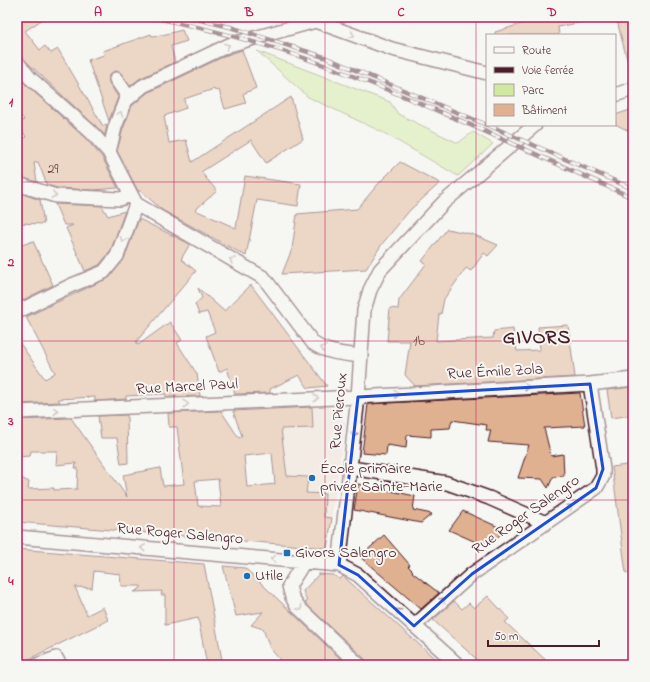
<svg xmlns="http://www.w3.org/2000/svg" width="650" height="682" font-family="'Indie Flower',sans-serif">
<rect width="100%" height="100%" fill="#f6f6f2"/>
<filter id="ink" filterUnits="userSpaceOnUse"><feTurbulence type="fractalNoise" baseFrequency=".025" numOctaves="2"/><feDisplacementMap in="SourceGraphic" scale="8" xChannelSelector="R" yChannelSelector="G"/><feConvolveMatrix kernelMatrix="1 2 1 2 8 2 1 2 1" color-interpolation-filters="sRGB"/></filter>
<g filter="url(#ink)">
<!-- built -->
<path fill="#efe1d5" d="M329,406L346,422L327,548L289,545L291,514L279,407Z"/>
<!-- green -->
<path fill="#d0e99f" stroke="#8d8465" d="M257,51L390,102L398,114L458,143L473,132L493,144L458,176L382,132L308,97Z"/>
<!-- building -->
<path fill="#dfb190" stroke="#4a1f2b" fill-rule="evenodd" d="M17,17H46L25,31L40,50L45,46L51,53L58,49L103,126L107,124L105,135L17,53Z
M544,17H581L582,22L558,27L559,35H495V32Z
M616,17H629L633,30V67H629Z
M182,30L187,41L171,46L175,62L139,79L130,86L120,72L115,71L109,75V83L118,97L109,121L88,60L104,55L103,51L151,34L152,36L162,35Z
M242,50L256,88L243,94L246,103L225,109L219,90L215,91L214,89L184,99L186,108L164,116L169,143L186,140L192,162L291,97L303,139L266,163L251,140L201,172L217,191L195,210L236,228L245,176L301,184L298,206L257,200L246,256L162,210L141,191H138L117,151L123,129L132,106L147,93L227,55Z
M20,79L85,138L102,157L118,188L93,190L57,188L47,185L38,162L34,163L37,182L17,176V141L26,137L18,122L24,120L17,110V80Z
M633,109V133L615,124V115Z
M400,162L440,183L410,210L382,244L366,269L282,274L292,249L297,214L357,209L379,183Z
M17,192L40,200L44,224L17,223Z
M55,204L102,206L108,216L125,211L110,252L99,265L85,271L66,228L73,225H64Z
M139,219L190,244L181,259L196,271L136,342L138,345L170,322L182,340L177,343L197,374L200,396L166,397V394L126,396V399L95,401V397L58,399L60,402L17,404V339L45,379L55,373L26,317L110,277L124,259Z
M447,229L472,234L498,245L488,256L484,253L471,271L466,268L444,299L441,314H439L436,341L493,338L494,331L513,329L517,351L540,350L538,327L568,325L575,377L415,386L405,375L410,341H387L390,308L398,309L399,300L426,264L422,261Z
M33,241L53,285L19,302L17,299V247Z
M251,285L296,345L327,386L308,388L299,375L270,389V393L235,394L227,368L219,372L206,336L215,332L207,312L199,314L195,304L202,298L198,288L224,311Z
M633,387V415L611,418L607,390Z
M580,393L585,426L544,428L551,456L563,454L564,476L553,477L548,488L542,479L518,478L529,445L488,442L491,430H486L487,425L452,420L450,428L431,429V437L407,435L406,448L387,445L386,455L362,453L368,404Z
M312,407L313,428L281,429L287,476L308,477L306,493L325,494L324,517L332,518L327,548L17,522V476L29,482L28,489L54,488V490L77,489L78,468H75L76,463L56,465L57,451H31L30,456L17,457V420L71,418L127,497L123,475L160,468L163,486L184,484L177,427H169L168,413L221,411L239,438L242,436L233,411ZM272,453L275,484L247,487L244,456ZM218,479L221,507L198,506L195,481Z
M127,415L128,463L121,464L117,438H101L98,416Z
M633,464V573H626L612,467Z
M358,484L415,496L413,510L432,514L421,523L354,510Z
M463,511L505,530L487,547L449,530Z
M384,535L410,565L408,566L413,571L412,572L439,593L421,609L360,557Z
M17,549L204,564L223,665H207L198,618L165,625V595H161L162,591L134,592L141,588V586H121L120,574L94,571L92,588L75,587L87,615L103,607L108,620L17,665Z
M223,566L245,568L347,665H284L270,648L263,629L251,625L263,612L236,616Z
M319,574L333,575L340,579L343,576L442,665H367L365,659L305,603L307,602L303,591Z
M488,596L509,619L505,622L551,665H483L433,620L454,601L462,609L469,603L474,608Z"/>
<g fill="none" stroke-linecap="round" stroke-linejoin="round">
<defs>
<path id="street" d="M315,21L392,49L487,73
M17,62L30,78L91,132L109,152L136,204L264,278L313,343C326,353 345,354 361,356
M116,79L129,98
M615,95L633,89
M109,152L115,127L125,101L143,86L229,45L330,17
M17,184L56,196L120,199L131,195
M17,312L72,285L104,272L117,256L136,204
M17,412L358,397L590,384L633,379
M351,468L447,483L489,498L546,523
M17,537L339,565L358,575L458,665
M304,562L289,586L292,597L297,606L359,665
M339,565L358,397L364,310L370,290L380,270L444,202L535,125
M414,626L472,574L596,488L603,476V469L590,384
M37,665L56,658L60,665"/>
</defs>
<!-- street casing -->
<use href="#street" stroke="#4a1f2b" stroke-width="16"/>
<!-- street -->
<use href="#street" stroke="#f6f6f2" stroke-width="13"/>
<defs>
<path id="rail" d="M152,17C210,29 266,44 321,64C427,103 530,152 633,198
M188,17L230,27L324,57L487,125
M488,125L633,189"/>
</defs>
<!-- rail casing -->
<use href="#rail" stroke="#4a1f2b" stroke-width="4.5"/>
<!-- rail -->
<use href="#rail" stroke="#f6f6f2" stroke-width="3" stroke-dasharray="9" stroke-linecap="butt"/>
</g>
<!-- one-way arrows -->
<defs><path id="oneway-chevron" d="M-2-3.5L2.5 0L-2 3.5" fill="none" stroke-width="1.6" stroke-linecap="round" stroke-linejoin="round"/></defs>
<g stroke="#a99598">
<use href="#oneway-chevron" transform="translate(352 35) rotate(20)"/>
<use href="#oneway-chevron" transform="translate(227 46) rotate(-23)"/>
<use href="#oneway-chevron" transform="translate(120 114) rotate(-69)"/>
<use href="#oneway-chevron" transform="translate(54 195) rotate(12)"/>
<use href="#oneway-chevron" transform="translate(123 240) rotate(111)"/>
<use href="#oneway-chevron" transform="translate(232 260) rotate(-150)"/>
<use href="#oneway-chevron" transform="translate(323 348) rotate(-158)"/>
<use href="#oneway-chevron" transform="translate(527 387) rotate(-3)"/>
<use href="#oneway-chevron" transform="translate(397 394) rotate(-3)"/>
<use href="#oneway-chevron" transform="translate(316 398) rotate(-2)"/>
<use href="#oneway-chevron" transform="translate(186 404) rotate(-3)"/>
<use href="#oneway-chevron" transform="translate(56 411) rotate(-3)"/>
<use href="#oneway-chevron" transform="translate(354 435) rotate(96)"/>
<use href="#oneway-chevron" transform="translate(570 507) rotate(-34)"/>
<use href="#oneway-chevron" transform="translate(143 548) rotate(-175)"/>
<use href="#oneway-chevron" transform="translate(273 559) rotate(-175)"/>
<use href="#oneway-chevron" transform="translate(443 600) rotate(-42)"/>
<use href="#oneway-chevron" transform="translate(300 608) rotate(49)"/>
<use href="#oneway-chevron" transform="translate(398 611) rotate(-138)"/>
</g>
</g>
<!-- marked area -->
<path d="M0 0H650V682H0ZM590,384L603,469L596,488L472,574L414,626L358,575L339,565L358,397Z" fill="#f6f6f2" fill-opacity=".55" fill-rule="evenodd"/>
<path fill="none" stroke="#1d4ed8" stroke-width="3" stroke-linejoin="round" d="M590,384L603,469L596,488L472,574L414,626L358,575L339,565L358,397Z"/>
<!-- grid -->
<path fill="none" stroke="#c2185b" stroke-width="1" stroke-opacity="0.55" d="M174,17V665M325,17V665M476,17V665M17,182H633M17,341H633M17,500H633"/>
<!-- markers -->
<g fill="#1f6fb2" stroke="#f6f6f2" stroke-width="1.5">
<circle cx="312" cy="478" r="4"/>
<rect x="283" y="549" width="8" height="8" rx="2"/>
<circle cx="247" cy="576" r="4"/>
</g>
<g text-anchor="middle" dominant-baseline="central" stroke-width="4" stroke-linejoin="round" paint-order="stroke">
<!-- number labels -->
<g font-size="14" fill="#6f4444">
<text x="53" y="169">29</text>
<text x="419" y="341">1b</text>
</g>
<!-- street labels -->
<g font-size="16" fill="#4a1f2b" stroke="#f6f6f2">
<text transform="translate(495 372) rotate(-3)">Rue Émile Zola</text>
<text transform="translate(187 387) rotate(-3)">Rue Marcel Paul</text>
<text transform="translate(339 411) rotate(-85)">Rue Pieroux</text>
<text transform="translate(526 515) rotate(-35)">Rue Roger Salengro</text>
<text transform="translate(180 534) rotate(5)">Rue Roger Salengro</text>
</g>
<!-- poi labels -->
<g font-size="16" fill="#4a1f2b" stroke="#f6f6f2" text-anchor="start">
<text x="320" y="469">École primaire<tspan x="320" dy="18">privée Sainte-Marie</tspan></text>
<text x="295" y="553">Givors Salengro</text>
<text x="255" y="576">Utile</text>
</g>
<!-- district labels -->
<g font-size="20" font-weight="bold" letter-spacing="1" fill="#4a1f2b" stroke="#f6f6f2">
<text x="537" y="338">GIVORS</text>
</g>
</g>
<!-- margin -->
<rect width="650" height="682" fill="none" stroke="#f6f6f2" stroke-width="44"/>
<!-- legend -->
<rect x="486" y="34" width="130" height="92" fill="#f6f6f2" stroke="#b1a0a2"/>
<rect x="494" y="47" width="20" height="6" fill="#f6f6f2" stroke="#b1a0a2"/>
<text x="522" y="54" font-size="12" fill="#4a1f2b">Route</text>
<rect x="494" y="67" width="20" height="6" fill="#4a1f2b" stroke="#b1a0a2"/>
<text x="522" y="74" font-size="12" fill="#4a1f2b">Voie ferrée</text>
<rect x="494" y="84" width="20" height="12" fill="#d0e99f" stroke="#b1a0a2"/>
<text x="522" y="94" font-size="12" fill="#4a1f2b">Parc</text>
<rect x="494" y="104" width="20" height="12" fill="#dfb190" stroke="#b1a0a2"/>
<text x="522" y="114" font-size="12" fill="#4a1f2b">Bâtiment</text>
<!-- scale -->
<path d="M488 640v6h111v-6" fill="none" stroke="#4a1f2b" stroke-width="2"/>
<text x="494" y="640" font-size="12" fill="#4a1f2b" stroke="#f6f6f2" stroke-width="3" paint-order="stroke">50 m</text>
<rect x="22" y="22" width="606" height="638" fill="none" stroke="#c2185b" stroke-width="1.5"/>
<g font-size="13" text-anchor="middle" font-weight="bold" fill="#c2185b">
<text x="98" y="16">A</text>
<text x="249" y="16">B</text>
<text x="401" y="16">C</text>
<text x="552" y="16">D</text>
<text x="11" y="106">1</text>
<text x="11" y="266">2</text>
<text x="11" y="425">3</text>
<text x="11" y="585">4</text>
</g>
</svg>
